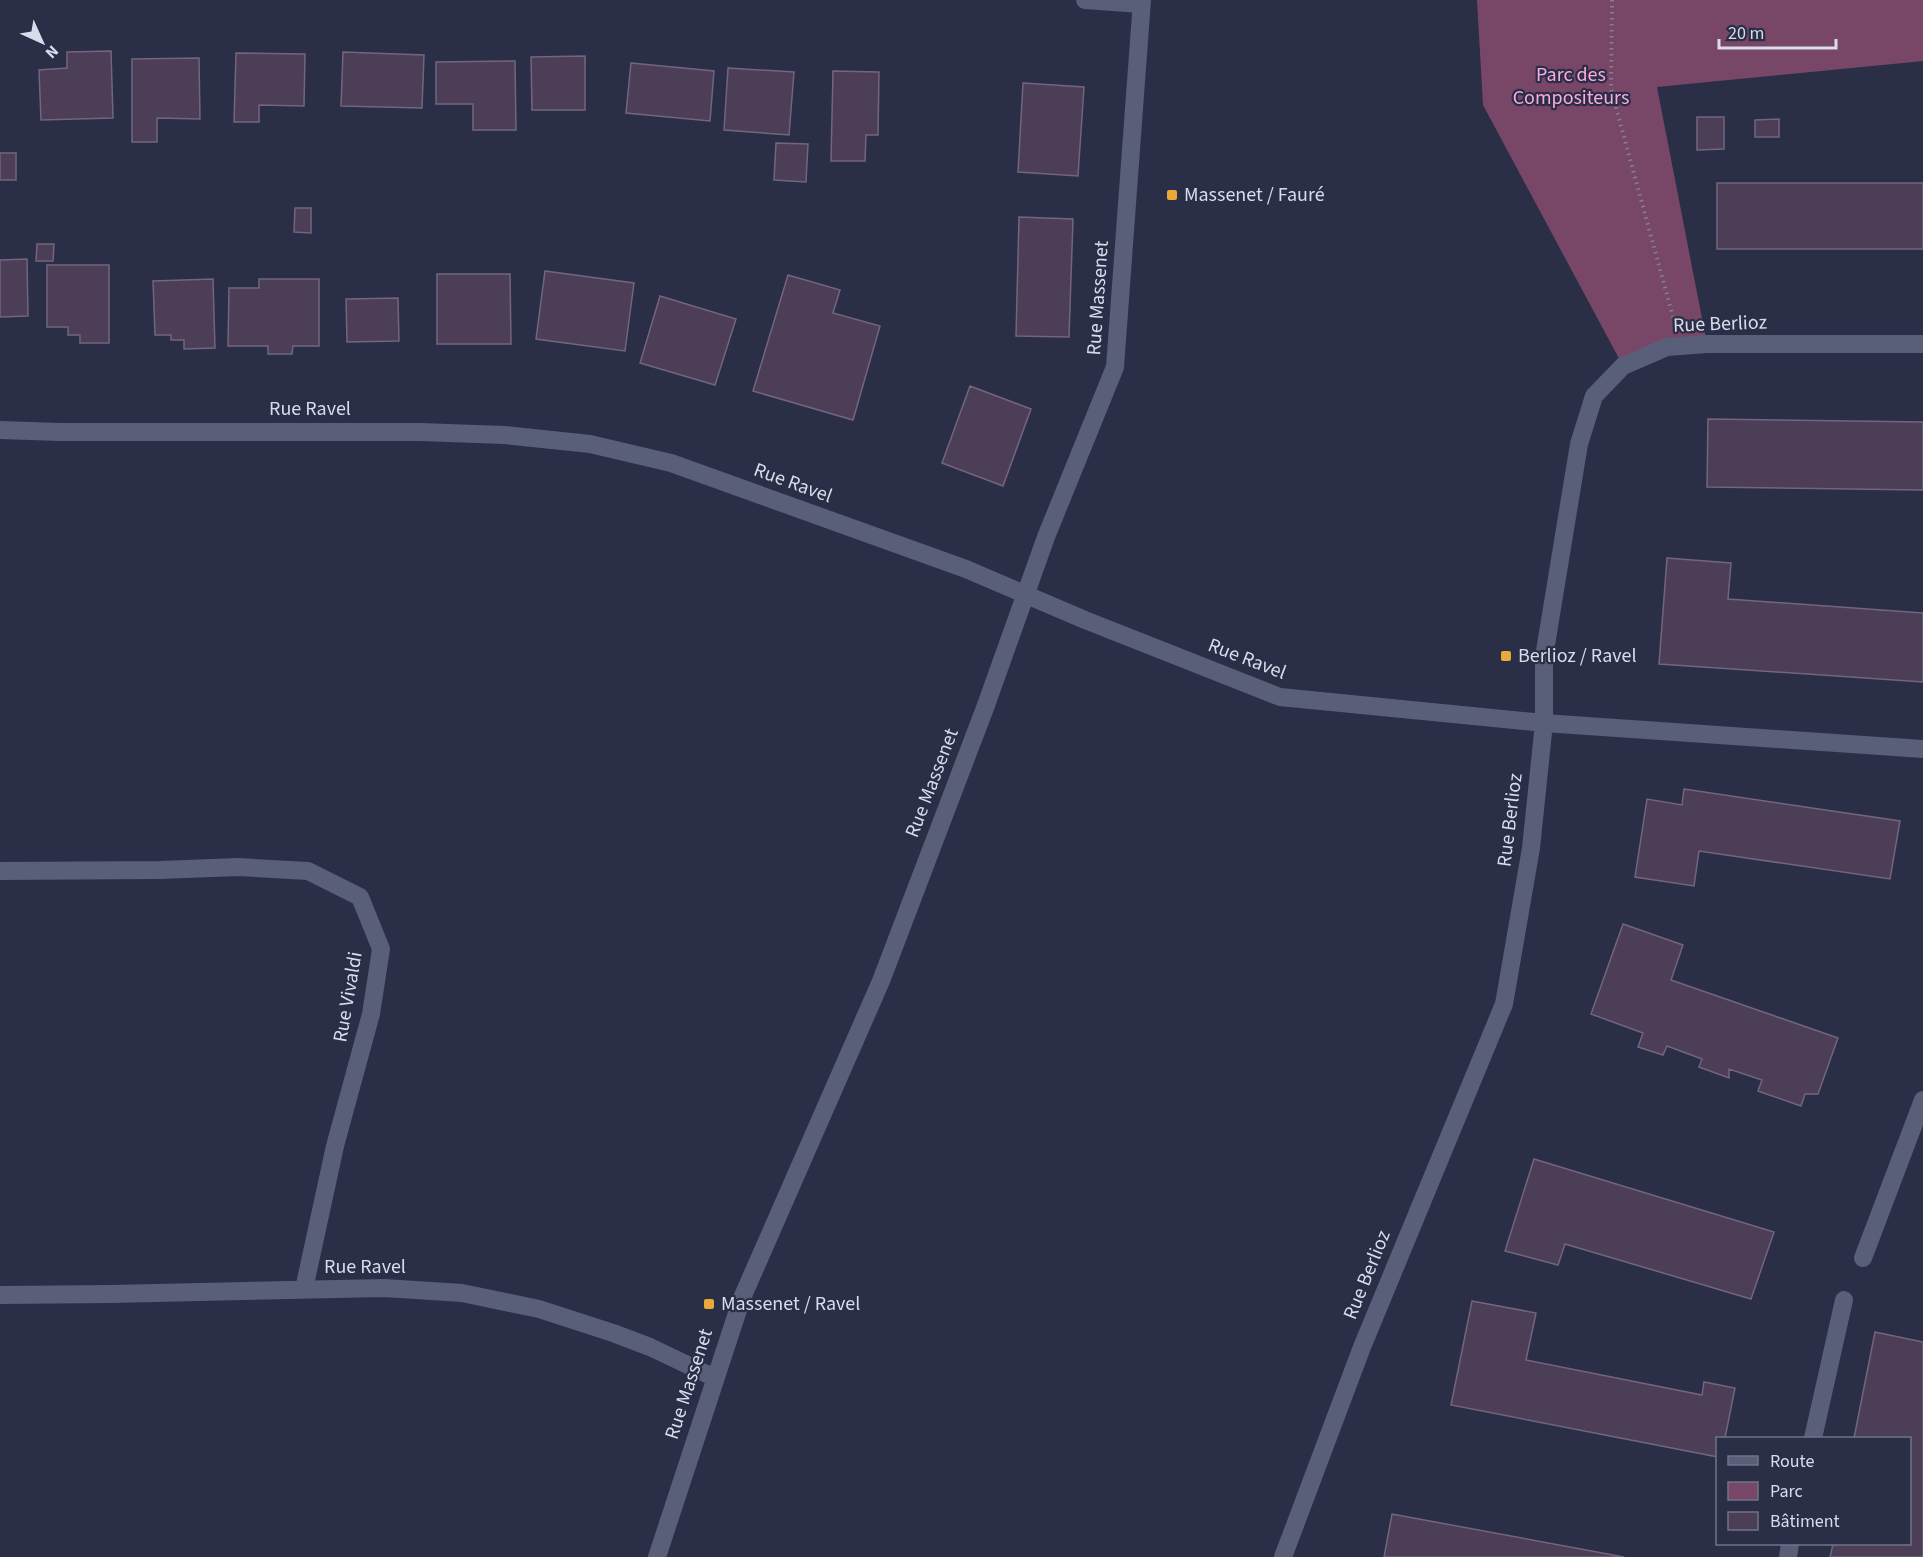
<svg xmlns="http://www.w3.org/2000/svg" width="1923" height="1557" font-family="'Source Sans 3',sans-serif">
<rect width="100%" height="100%" fill="#2a2e46"/>
<!-- green -->
<path fill="#784767" d="M1477,0H1923V61L1657,87L1707,344L1623,366L1483,105Z"/>
<!-- building -->
<path fill="#4b3e56" stroke="#73657f" stroke-width="1.5" d="M111,51L113,118L41,120L39,70L67,68V52Z
M343,52L424,55L422,108L341,106Z
M236,53L305,54L304,106L259,105V122H234Z
M585,56V110H532L531,57Z
M199,58L200,119L157,118V142H132V59Z
M515,61L516,130H473V104H436V62Z
M631,63L714,71L710,121L626,113Z
M728,68L794,72L789,135L724,130Z
M833,71L879,72L878,135H866L865,161H831Z
M1023,83L1084,87L1078,176L1018,172Z
M1697,117H1724V149L1697,150Z
M1779,119V137H1755V120Z
M776,143L808,144L806,182L774,180Z
M0,153H16V180H0Z
M1717,183H1923V249H1717Z
M295,208H311V233L294,232Z
M1019,217L1073,219L1069,337L1016,336Z
M37,244H54L53,261H36Z
M27,259L28,316L0,317V260Z
M47,265H109V343H80V335H68V327H47Z
M545,271L634,283L625,351L536,339Z
M437,274H510L511,344H437Z
M788,275L840,290L833,313L880,326L853,420L753,391Z
M213,279L215,348L184,349V340H171V335H155L153,281Z
M259,279H319V346H293L292,354H268V346H228L229,288H259Z
M660,296L736,319L715,385L640,363Z
M398,298L399,341L347,342L346,299Z
M970,386L1031,409L1003,486L942,463Z
M1708,419L1923,422V490L1707,487Z
M1667,558L1731,563L1728,599L1923,613V682L1659,664Z
M1684,789L1900,821L1890,879L1699,851L1694,886L1635,877L1647,799L1682,805Z
M1623,924L1683,945L1671,980L1838,1038L1818,1094H1805L1801,1106L1758,1091L1762,1080L1729,1069V1078L1699,1067L1702,1059L1667,1046L1663,1055L1638,1047L1643,1033L1591,1014Z
M1534,1159L1774,1232L1751,1299L1565,1244L1558,1265L1505,1251Z
M1472,1301L1536,1313L1526,1360L1702,1395L1704,1382L1735,1388L1725,1438H1718V1457L1451,1405Z
M1875,1332L1923,1342V1557H1830L1833,1544H1910V1438H1854Z
M1392,1514L1624,1557H1384Z"/>
<g fill="none" stroke-linecap="round" stroke-linejoin="round">
<!-- path -->
<path stroke="#7d8195" stroke-width="4" stroke-dasharray="1.5 4.5" stroke-linecap="butt" d="M1612,0L1611,89L1673,317"/>
<!-- lane -->
<path stroke="#595e79" stroke-width="18" d="M1544,723L1923,749
M1863,1258L1923,1100
M1813,1438L1844,1300
M1788,1557L1790,1544"/>
<!-- street -->
<path stroke="#595e79" stroke-width="18" d="M1085,0L1141,4
M0,430L60,432H420L504,435L590,444L671,463L966,569L1085,620L1280,697L1544,723
M0,871L160,870L238,867L308,871L360,897L381,949L371,1014L335,1146L304,1289
M0,1295L111,1294L384,1288L462,1293L539,1309L613,1333L650,1347L715,1378
M657,1557L742,1298L881,981L985,708L1046,537L1115,367L1142,0
M1283,1557L1362,1347L1504,1004L1531,848L1544,723V657L1579,444L1594,396L1623,366L1667,347L1707,344H1923"/>
</g>
<!-- markers -->
<g fill="#eaaa39" stroke="#2a2e46" stroke-width="2">
<rect x="1166" y="189" width="12" height="12" rx="3"/>
<rect x="1500" y="650" width="12" height="12" rx="3"/>
<rect x="703" y="1298" width="12" height="12" rx="3"/>
</g>
<g text-anchor="middle" dominant-baseline="central" stroke-width="4.5" stroke-linejoin="round" paint-order="stroke">
<!-- park labels -->
<g font-size="20" fill="#feaae0" stroke="#2a2e46">
<text x="1571" y="75">Parc des<tspan x="1571" dy="23">Compositeurs</tspan></text>
</g>
<!-- poi labels -->
<g font-size="20" fill="#d8dcec" stroke="#2a2e46" text-anchor="start">
<text x="1184" y="195">Massenet / Fauré</text>
<text x="1518" y="656">Berlioz / Ravel</text>
<text x="721" y="1304">Massenet / Ravel</text>
</g>
<!-- street labels -->
<g font-size="20" fill="#d8dcec" stroke="#2a2e46">
<text transform="translate(1098 298) rotate(-86)">Rue Massenet</text>
<text transform="translate(1720 324) rotate(-2)">Rue Berlioz</text>
<text x="310" y="409">Rue Ravel</text>
<text transform="translate(793 483) rotate(20)">Rue Ravel</text>
<text transform="translate(1247 659) rotate(21)">Rue Ravel</text>
<text transform="translate(932 783) rotate(-69)">Rue Massenet</text>
<text transform="translate(1510 820) rotate(-83)">Rue Berlioz</text>
<text transform="translate(348 997) rotate(-80)">Rue Vivaldi</text>
<text x="365" y="1267">Rue Ravel</text>
<text transform="translate(1367 1275) rotate(-68)">Rue Berlioz</text>
<text transform="translate(689 1384) rotate(-72)">Rue Massenet</text>
</g>
</g>
<!-- legend -->
<rect x="1716" y="1437" width="195" height="108" fill="#2a2e46" stroke="#707488" stroke-width="1.5"/>
<rect x="1728" y="1456" width="30" height="9" fill="#595e79" stroke="#707488" stroke-width="1.5"/>
<text x="1770" y="1467" font-size="18" fill="#d8dcec">Route</text>
<rect x="1728" y="1482" width="30" height="18" fill="#784767" stroke="#707488" stroke-width="1.5"/>
<text x="1770" y="1497" font-size="18" fill="#d8dcec">Parc</text>
<rect x="1728" y="1512" width="30" height="18" fill="#4b3e56" stroke="#707488" stroke-width="1.5"/>
<text x="1770" y="1527" font-size="18" fill="#d8dcec">Bâtiment</text>
<!-- north arrow -->
<g transform="translate(42 42) rotate(135)" stroke="#2a2e46" stroke-width="4.5" paint-order="stroke">
<path d="M0-4.5L10 22L0 15L-10 22Z" fill="#d8dcec"/>
<text y="-9" font-size="16" font-weight="bold" text-anchor="middle" fill="#d8dcec">N</text>
</g>
<!-- scale -->
<path d="M1719 39v9h117v-9" fill="none" stroke="#d8dcec" stroke-width="3"/>
<text x="1728" y="39" font-size="18" fill="#d8dcec" stroke="#2a2e46" stroke-width="4.5" paint-order="stroke">20 m</text>
</svg>
